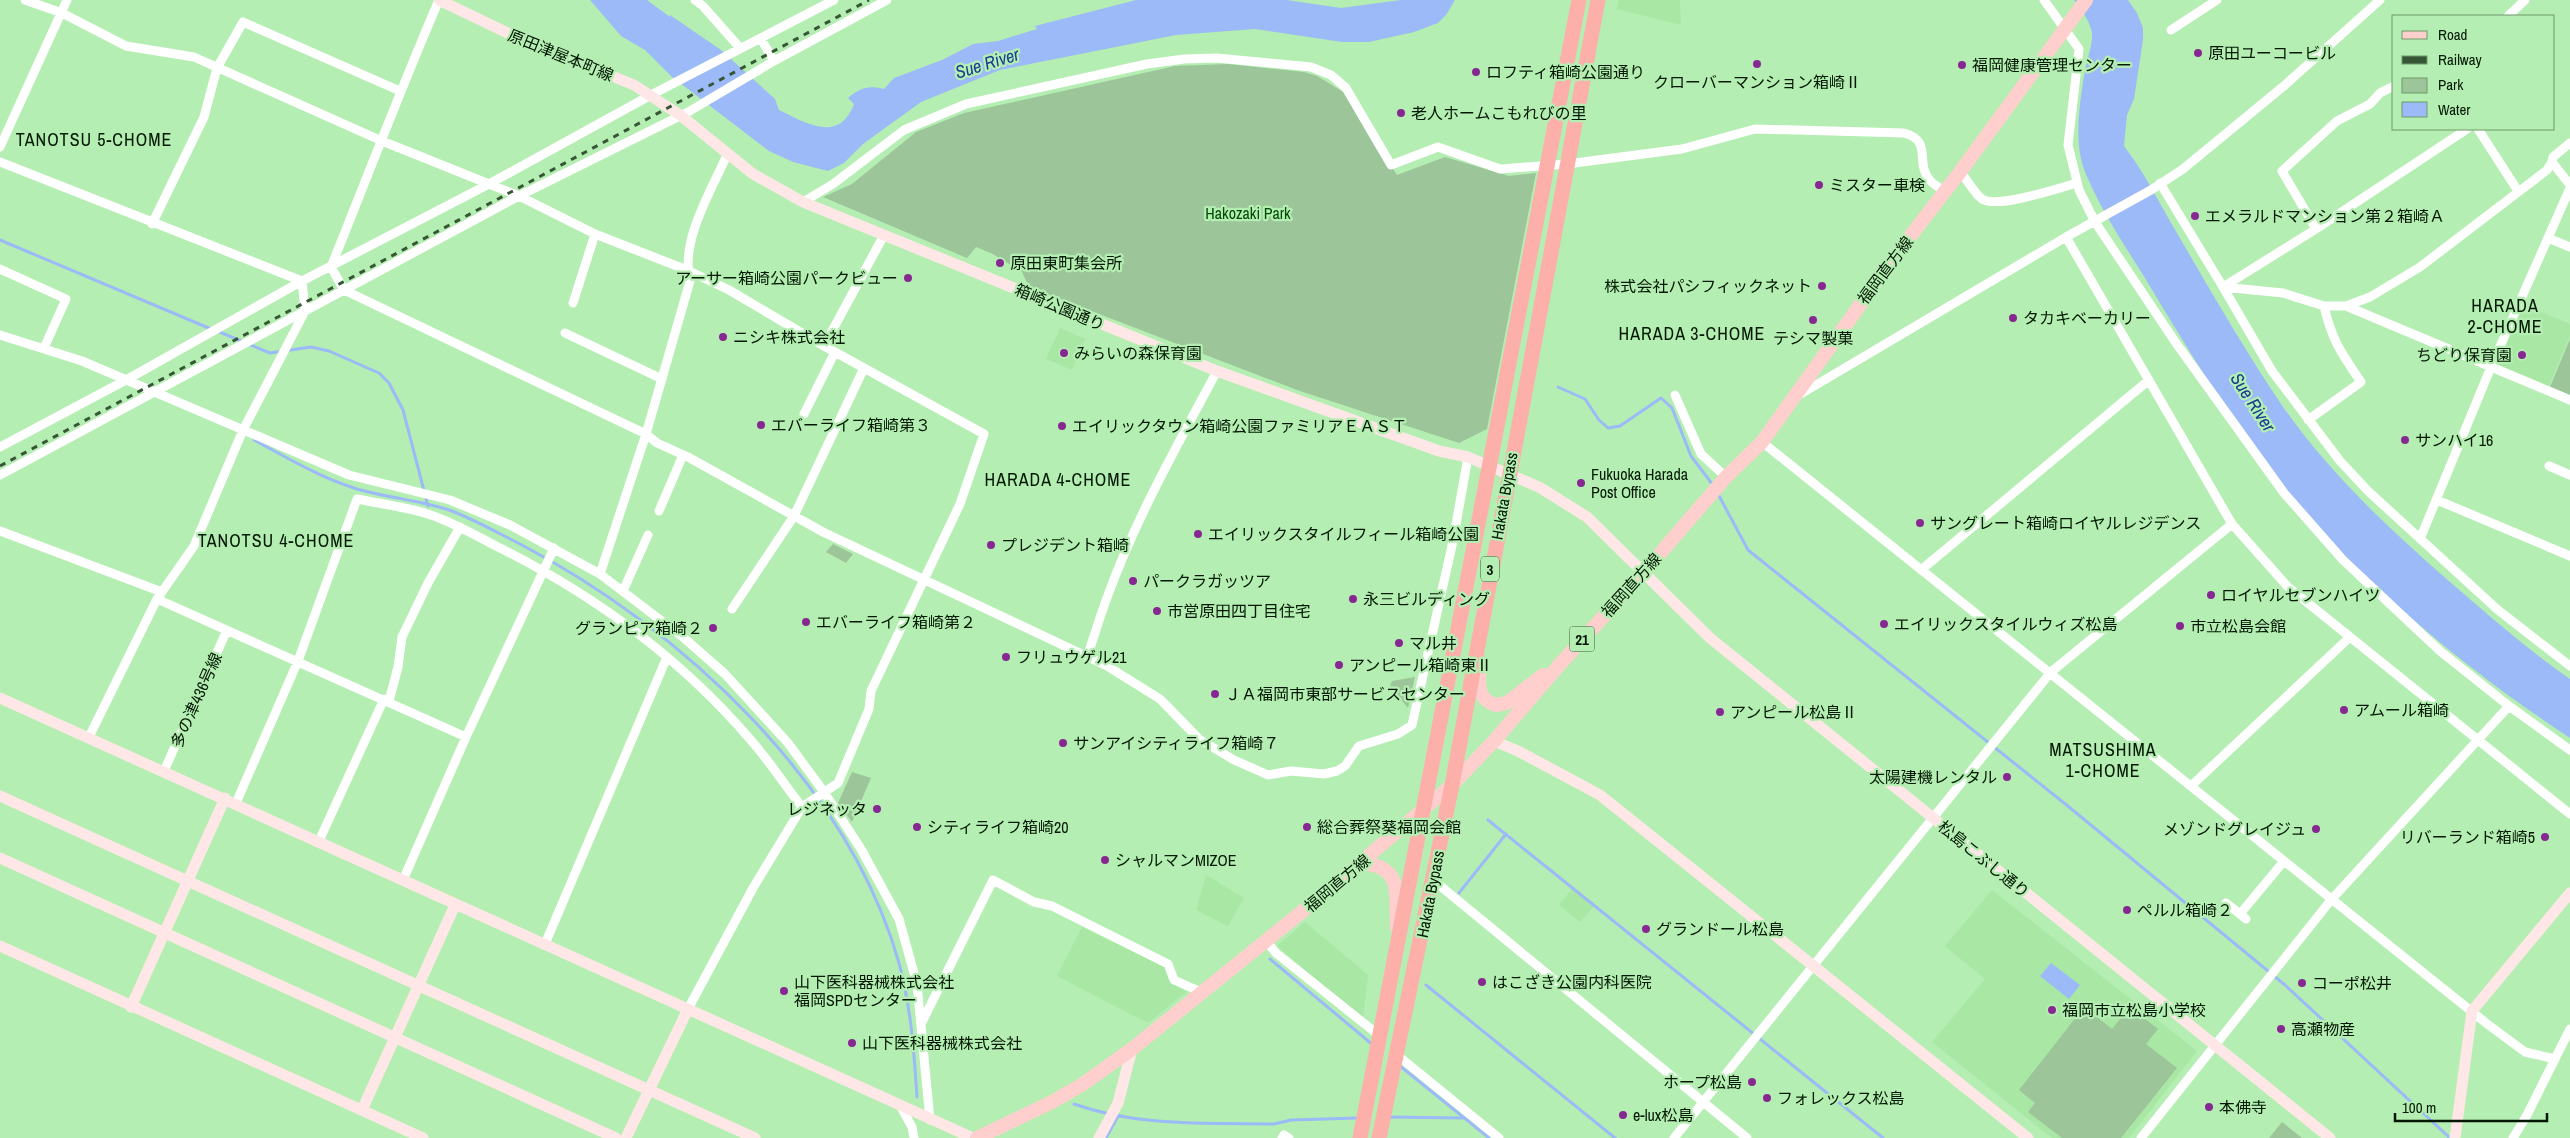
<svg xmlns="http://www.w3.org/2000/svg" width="2570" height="1138" font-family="'Archivo Narrow','Noto Sans JP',sans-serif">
<rect width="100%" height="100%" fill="#b5eeb2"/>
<!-- built -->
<path fill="#a8e7a4" d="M1619,0H1680L1681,25L1617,9Z
M2522,304L2570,324V335L2548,388L2495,366Z
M1060,328L1085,339L1072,370L1046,359Z
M1206,875L1244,898L1228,926L1196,910Z
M1572,889L1594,906L1580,922L1559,905Z
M1992,890L2197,1051L2129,1138H2052L1932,1042L1985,979L1945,946Z
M1305,922L1368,975L1363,1020L1277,946Z
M1082,927L1164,967L1169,972L1172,982L1186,992L1148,1023L1057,976Z"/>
<!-- green -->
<path fill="#9cc599" d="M1228,64L1304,72L1317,76L1345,93L1397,175L1445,157L1509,176L1536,173L1487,429L1459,443L1297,390L1029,287L1022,272L993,254L976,247L967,258L823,197L852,184L916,132L964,113L1175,66Z
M2570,339V395L2550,387Z
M833,544L853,554L846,563L826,552Z
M1415,677L1408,708L1390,686L1392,681Z
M852,772L871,778L852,822L838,803Z
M2084,1007L2112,1029L2130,1007L2158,1029L2146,1044L2177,1068L2121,1138H2062L2028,1112L2035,1103L2019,1090Z
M2282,1122L2302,1138H2269Z"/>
<!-- water -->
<path fill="#9bbaf7" d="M590,0H647L670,17V15L721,50L775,99L779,110C806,123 839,144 854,104L848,98C860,88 868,85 884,89L894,78L942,60L973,44L998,41L1037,29L1035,26L1136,0H1287L1341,8L1401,0H1455L1446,15L1438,23L1414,32L1369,42H1342L1255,29L1176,35L1000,70L921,102L863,144L844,163L828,171L793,162L769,151L671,76L645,50L621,36Z
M2074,0H2128L2137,13L2143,28V40L2134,99L2127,115L2124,146C2145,173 2159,203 2177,233C2210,290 2244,349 2281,404C2328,472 2388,528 2450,582C2488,615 2528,650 2570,679V738C2473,674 2380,598 2303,511C2249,449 2200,369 2157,298C2133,257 2103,216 2085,172C2073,142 2080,101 2085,70C2087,58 2093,45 2092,33C2090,21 2081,9 2074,0Z
M2051,963L2080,985L2069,999L2040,976Z"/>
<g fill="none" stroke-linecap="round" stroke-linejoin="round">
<!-- stream -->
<path stroke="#9bbaf7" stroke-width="3" d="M0,240L211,329
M217,331L270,353L311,347L329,351L379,373L389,383L403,410L428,506
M1558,387L1585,399L1599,420L1608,428L1620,426L1661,398L1672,408L1691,456L1713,485
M254,440C286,457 319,477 354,488C386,498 420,500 452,511C475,520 498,533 520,544C681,628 848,783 899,963C911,1007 914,1052 917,1097
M1717,492L1748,550L2069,807L2285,985L2450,1138
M1488,820L1883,1138
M1459,893L1506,834
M1270,959L1373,1045
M1426,985L1615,1138
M1400,1066L1489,1138
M1074,1104C1138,1127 1207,1123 1274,1124L1291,1120L1358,1118
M1387,1117L1464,1118
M1106,1138L1118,1116"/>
<!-- street -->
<path stroke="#fff" stroke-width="9" d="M25,0L62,13L126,46L194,57L382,141L519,196L595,234L687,270L729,290L824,346L984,434L960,504L871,691L869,709L838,783L802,807L753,888L688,1009
M695,0L703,6L740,48
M2044,0L2079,49L2068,145L2079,190L2095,222L2176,343L2284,493L2343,560L2440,651L2509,706L2570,750
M2508,16L2525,0
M2171,30L2217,0
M761,39L774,61
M2467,129L2316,229L2223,287L2272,371L2340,461L2368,491L2498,610L2570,666
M2478,129L2518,191
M0,147L67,0
M0,162L302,281
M2552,162L2570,185
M1960,172C1967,179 1974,193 1982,199C1997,209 2059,188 2077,183
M2160,183L2223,287L2283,293L2324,306H2346L2370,297L2420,267L2547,170L2552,162L2553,157L2570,143
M803,202L833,184L904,130L966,104L1147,64L1184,59L1217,58L1311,67L1331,75L1346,88L1391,165L1438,147L1500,169L1567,164L1682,149L1755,129L1904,133C1933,141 1915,162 1929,179C1932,184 1940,188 1945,191
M152,224L204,117L217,68L243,22L400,91
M2316,229L2282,171L2337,121L2370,104L2380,93L2394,86
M2066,237L2232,524L2288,587L2570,814
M2548,238L2570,247
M331,267L344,290L646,434L657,443L688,457L823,532L1107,666L1160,699L1199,739L1234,760L1268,775L1291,771L1324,774L1337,771L1345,766L1359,746L1398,734L1412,725L1453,541L1468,457
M331,267C367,178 401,88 439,0
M0,269L66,299L44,348
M573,303L595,234
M2346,306L2570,400
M565,333L662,379
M0,335L82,361L349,475L450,500L510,525L600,574L684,638L725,674L788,743L824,792L861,849L899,919L917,984L930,1120
M824,346L884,235
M1675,395L1701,454L1726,477
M1799,395L2066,237L2151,190L2183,169L2285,85L2380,0
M804,414L835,352
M2308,420L2361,382C2342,354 2332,341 2324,306
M1762,442L2486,1023L2525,1052L2555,1059
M0,447L126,380L302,281L489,184L651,95L834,0
M2549,466L2570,475
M0,475L519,196L688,112L774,61L887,0
M2437,500L2570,556
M659,511L683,455
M0,531L162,592
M2420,539L2491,367L2570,188
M1921,570L2149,380
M600,574L646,434L690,281C680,241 711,191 727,155
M623,591L648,535
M157,599L466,737
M732,609L794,516L864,368
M1087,657C1094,637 1100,616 1108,595C1136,518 1178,444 1217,371
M389,701L398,667L402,637L428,583L460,527
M89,737L157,599L194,546L243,430L305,311L302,281
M164,771L227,630
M2191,786L2350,637
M236,803L298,661L357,499C381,504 408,507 431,515C454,523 475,535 496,546C591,593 679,657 749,738C768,759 784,784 802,807
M319,841L384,699
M403,880L466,737L554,548
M1433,880L1747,1138
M2226,903L2240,914
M2246,919L2240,914L2284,861
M1266,941L1276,953L1381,1037
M545,944L667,657
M921,1024L993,880L1034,902L1052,906L1168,964L1174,980L1201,992
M1397,1055L1499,1138
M901,1107L912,1127L914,1138
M1282,1138L1284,1135L1289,1138
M1674,1138L2051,672L2232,524
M2141,1138L2331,900L2509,706
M2513,1138L2527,1115L2570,1029"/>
<!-- secondary -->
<path stroke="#fee7e6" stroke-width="11" d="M439,0L520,39L634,85L680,115L753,174L803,202L1217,371L1439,451L1468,457L1539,487L1587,517L1710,638L2330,1138
M0,698L973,1138
M1494,741L1518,751L1600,795L2028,1138
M0,796L755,1138
M0,858L616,1138
M0,946L423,1138
M131,1007L225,798
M362,1110L455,905
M626,1138L688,1009
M1099,1138L1118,1103L1132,1049
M2455,1138L2472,1011L2570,893"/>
<!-- primary -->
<path stroke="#fecfcc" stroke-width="14" d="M1480,668C1478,685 1477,699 1496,705L1507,703L1543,675
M1361,863C1404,866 1395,894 1397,928
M977,1138L1052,1102L1083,1084L1132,1049L1309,906L1452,785L1494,741L1561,663L1644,572L1726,477L1762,442L1898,252L1960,172L2086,0"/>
<!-- highway -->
<path stroke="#fdafaa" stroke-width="15" d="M1360,1138L1579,0
M1379,1138L1452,785L1598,0"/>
<!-- rail -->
<path stroke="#375636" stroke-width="3" stroke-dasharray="6 6" stroke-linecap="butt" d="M0,466L869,0"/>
</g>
<!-- markers -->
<g fill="#872892" stroke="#b5eeb2" stroke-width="2">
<circle cx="2198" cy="53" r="5"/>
<circle cx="1757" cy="64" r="5"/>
<circle cx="1962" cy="65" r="5"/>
<circle cx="1476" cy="72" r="5"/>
<circle cx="1401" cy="113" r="5"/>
<circle cx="1819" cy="185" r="5"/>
<circle cx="2195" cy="216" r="5"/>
<circle cx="1000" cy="263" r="5"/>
<circle cx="908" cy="278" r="5"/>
<circle cx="1822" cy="286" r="5"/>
<circle cx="2013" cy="318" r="5"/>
<circle cx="1813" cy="320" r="5"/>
<circle cx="723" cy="337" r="5"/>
<circle cx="1064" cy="353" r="5"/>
<circle cx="2522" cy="355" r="5"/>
<circle cx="761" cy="425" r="5"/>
<circle cx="1062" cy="426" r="5"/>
<circle cx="2405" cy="440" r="5"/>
<circle cx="1581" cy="483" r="5"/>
<circle cx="1920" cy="523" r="5"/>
<circle cx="1198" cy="534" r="5"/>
<circle cx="991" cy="545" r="5"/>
<circle cx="1133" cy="581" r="5"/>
<circle cx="2211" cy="595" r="5"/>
<circle cx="1353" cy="599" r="5"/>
<circle cx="1157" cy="611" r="5"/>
<circle cx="806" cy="622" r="5"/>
<circle cx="1884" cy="624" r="5"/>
<circle cx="2180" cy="626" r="5"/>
<circle cx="713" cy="628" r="5"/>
<circle cx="1399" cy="643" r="5"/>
<circle cx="1006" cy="657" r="5"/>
<circle cx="1339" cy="665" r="5"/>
<circle cx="1215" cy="694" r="5"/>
<circle cx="2344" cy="710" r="5"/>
<circle cx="1720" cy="712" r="5"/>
<circle cx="1063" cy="743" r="5"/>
<circle cx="2007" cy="777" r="5"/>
<circle cx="877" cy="809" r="5"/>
<circle cx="917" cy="827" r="5"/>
<circle cx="1307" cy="827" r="5"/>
<circle cx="2316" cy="829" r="5"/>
<circle cx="2545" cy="837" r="5"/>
<circle cx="1105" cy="860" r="5"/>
<circle cx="2127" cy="910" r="5"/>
<circle cx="1646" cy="929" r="5"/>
<circle cx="1482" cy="982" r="5"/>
<circle cx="2302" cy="983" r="5"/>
<circle cx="784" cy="991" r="5"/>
<circle cx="2052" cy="1010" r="5"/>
<circle cx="2281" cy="1029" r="5"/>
<circle cx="852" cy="1043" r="5"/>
<circle cx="1752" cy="1082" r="5"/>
<circle cx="1767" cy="1098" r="5"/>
<circle cx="2209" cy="1107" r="5"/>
<circle cx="1623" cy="1115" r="5"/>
</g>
<g text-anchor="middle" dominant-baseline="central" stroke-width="4.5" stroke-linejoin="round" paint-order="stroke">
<!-- shield labels -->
<g fill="#b5eeb2" stroke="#385838" stroke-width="1">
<rect x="1481" y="556.5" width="18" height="25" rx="4"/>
<rect x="1569.5" y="626.5" width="25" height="25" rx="4"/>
</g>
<g font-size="15" font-weight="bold" fill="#031803">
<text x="1490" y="569">3</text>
<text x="1582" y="639">21</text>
</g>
<!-- poi labels -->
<g font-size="16" fill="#031803" stroke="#b5eeb2" text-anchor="start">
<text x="2208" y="53">原田ユーコービル</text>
<text x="1972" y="65">福岡健康管理センター</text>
<text x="1486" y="72">ロフティ箱崎公園通り</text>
<text x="1757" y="82" text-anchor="middle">クローバーマンション箱崎Ⅱ</text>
<text x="1411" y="113">老人ホームこもれびの里</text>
<text x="1829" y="185">ミスター車検</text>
<text x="2205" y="216">エメラルドマンション第２箱崎Ａ</text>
<text x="1010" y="263">原田東町集会所</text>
<text x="898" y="278" text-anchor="end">アーサー箱崎公園パークビュー</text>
<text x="1812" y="286" text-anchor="end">株式会社パシフィックネット</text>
<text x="2023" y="318">タカキベーカリー</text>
<text x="733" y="337">ニシキ株式会社</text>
<text x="1813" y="338" text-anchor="middle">テシマ製菓</text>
<text x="1074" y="353">みらいの森保育園</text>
<text x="2512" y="355" text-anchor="end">ちどり保育園</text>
<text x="771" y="425">エバーライフ箱崎第３</text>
<text x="1072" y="426">エイリックタウン箱崎公園ファミリアＥＡＳＴ</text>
<text x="2415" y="440">サンハイ16</text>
<text x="1591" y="474">Fukuoka Harada<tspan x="1591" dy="18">Post Office</tspan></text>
<text x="1930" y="523">サングレート箱崎ロイヤルレジデンス</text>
<text x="1208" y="534">エイリックスタイルフィール箱崎公園</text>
<text x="1001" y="545">プレジデント箱崎</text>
<text x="1143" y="581">パークラガッツア</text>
<text x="2221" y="595">ロイヤルセブンハイツ</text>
<text x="1363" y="599">永三ビルディング</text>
<text x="1167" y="611">市営原田四丁目住宅</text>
<text x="816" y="622">エバーライフ箱崎第２</text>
<text x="1894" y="624">エイリックスタイルウィズ松島</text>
<text x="2190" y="626">市立松島会館</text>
<text x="703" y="628" text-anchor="end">グランピア箱崎２</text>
<text x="1409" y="643">マル井</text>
<text x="1016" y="657">フリュウゲル21</text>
<text x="1349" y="665">アンピール箱崎東Ⅱ</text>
<text x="1225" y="694">ＪＡ福岡市東部サービスセンター</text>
<text x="2354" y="710">アムール箱崎</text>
<text x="1730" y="712">アンピール松島Ⅱ</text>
<text x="1073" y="743">サンアイシティライフ箱崎７</text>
<text x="1997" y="777" text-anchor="end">太陽建機レンタル</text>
<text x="867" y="809" text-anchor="end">レジネッタ</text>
<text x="927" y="827">シティライフ箱崎20</text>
<text x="1317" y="827">総合葬祭葵福岡会館</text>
<text x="2306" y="829" text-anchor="end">メゾンドグレイジュ</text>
<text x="2535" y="837" text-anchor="end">リバーランド箱崎5</text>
<text x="1115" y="860">シャルマンMIZOE</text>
<text x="2137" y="910">ペルル箱崎２</text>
<text x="1656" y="929">グランドール松島</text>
<text x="794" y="982">山下医科器械株式会社<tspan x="794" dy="18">福岡SPDセンター</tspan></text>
<text x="1492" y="982">はこざき公園内科医院</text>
<text x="2312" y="983">コーポ松井</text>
<text x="2062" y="1010">福岡市立松島小学校</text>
<text x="2291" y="1029">高瀬物産</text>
<text x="862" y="1043">山下医科器械株式会社</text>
<text x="1742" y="1082" text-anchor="end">ホープ松島</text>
<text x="1777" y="1098">フォレックス松島</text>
<text x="2219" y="1107">本佛寺</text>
<text x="1633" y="1115">e-lux松島</text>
</g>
<!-- street labels -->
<g font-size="16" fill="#031803" stroke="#b5eeb2">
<text transform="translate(561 55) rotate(22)">原田津屋本町線</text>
<text transform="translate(1885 270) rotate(-53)">福岡直方線</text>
<text transform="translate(1060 307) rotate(23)">箱崎公園通り</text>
<text transform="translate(1504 496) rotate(-80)">Hakata Bypass</text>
<text transform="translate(1631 585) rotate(-48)">福岡直方線</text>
<text transform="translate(196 700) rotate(-66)">多の津436号線</text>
<text transform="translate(1984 859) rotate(39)">松島こぶし通り</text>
<text transform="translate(1337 883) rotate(-40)">福岡直方線</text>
<text transform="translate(1430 894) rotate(-79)">Hakata Bypass</text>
</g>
<!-- park labels -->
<g font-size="16" fill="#004a04" stroke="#b5eeb2">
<text x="1248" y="213">Hakozaki Park</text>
</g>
<!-- water labels -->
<g font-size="18" font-style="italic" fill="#173c92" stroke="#b5eeb2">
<text transform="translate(987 63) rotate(-17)">Sue River</text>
<text transform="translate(2253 402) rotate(57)">Sue River</text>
</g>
<!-- neighbourhood labels -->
<g font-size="18" letter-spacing="1" fill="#031803" stroke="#b5eeb2">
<text x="94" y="139">TANOTSU 5-CHOME</text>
<text x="2505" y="305">HARADA<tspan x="2505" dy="21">2-CHOME</tspan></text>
<text x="1692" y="333">HARADA 3-CHOME</text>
<text x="1058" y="479">HARADA 4-CHOME</text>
<text x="276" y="540">TANOTSU 4-CHOME</text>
<text x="2103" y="749">MATSUSHIMA<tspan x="2103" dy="21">1-CHOME</tspan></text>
</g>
</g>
<!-- legend -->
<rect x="2392" y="15" width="162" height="115" fill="#b5eeb2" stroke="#6e986c"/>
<rect x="2402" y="31" width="25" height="8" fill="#fecfcc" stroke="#6e986c"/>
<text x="2438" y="40" font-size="15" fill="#031803">Road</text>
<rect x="2402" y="56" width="25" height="8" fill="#375636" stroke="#6e986c"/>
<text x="2438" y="65" font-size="15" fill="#031803">Railway</text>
<rect x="2402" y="78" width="25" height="15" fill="#9cc599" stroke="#6e986c"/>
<text x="2438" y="90" font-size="15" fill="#031803">Park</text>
<rect x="2402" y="102" width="25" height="15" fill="#9bbaf7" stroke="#6e986c"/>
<text x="2438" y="115" font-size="15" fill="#031803">Water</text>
<!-- scale -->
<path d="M2395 1113v8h152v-8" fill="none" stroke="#031803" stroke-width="2.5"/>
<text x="2402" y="1113" font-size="15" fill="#031803" stroke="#b5eeb2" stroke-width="4" paint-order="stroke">100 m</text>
</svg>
